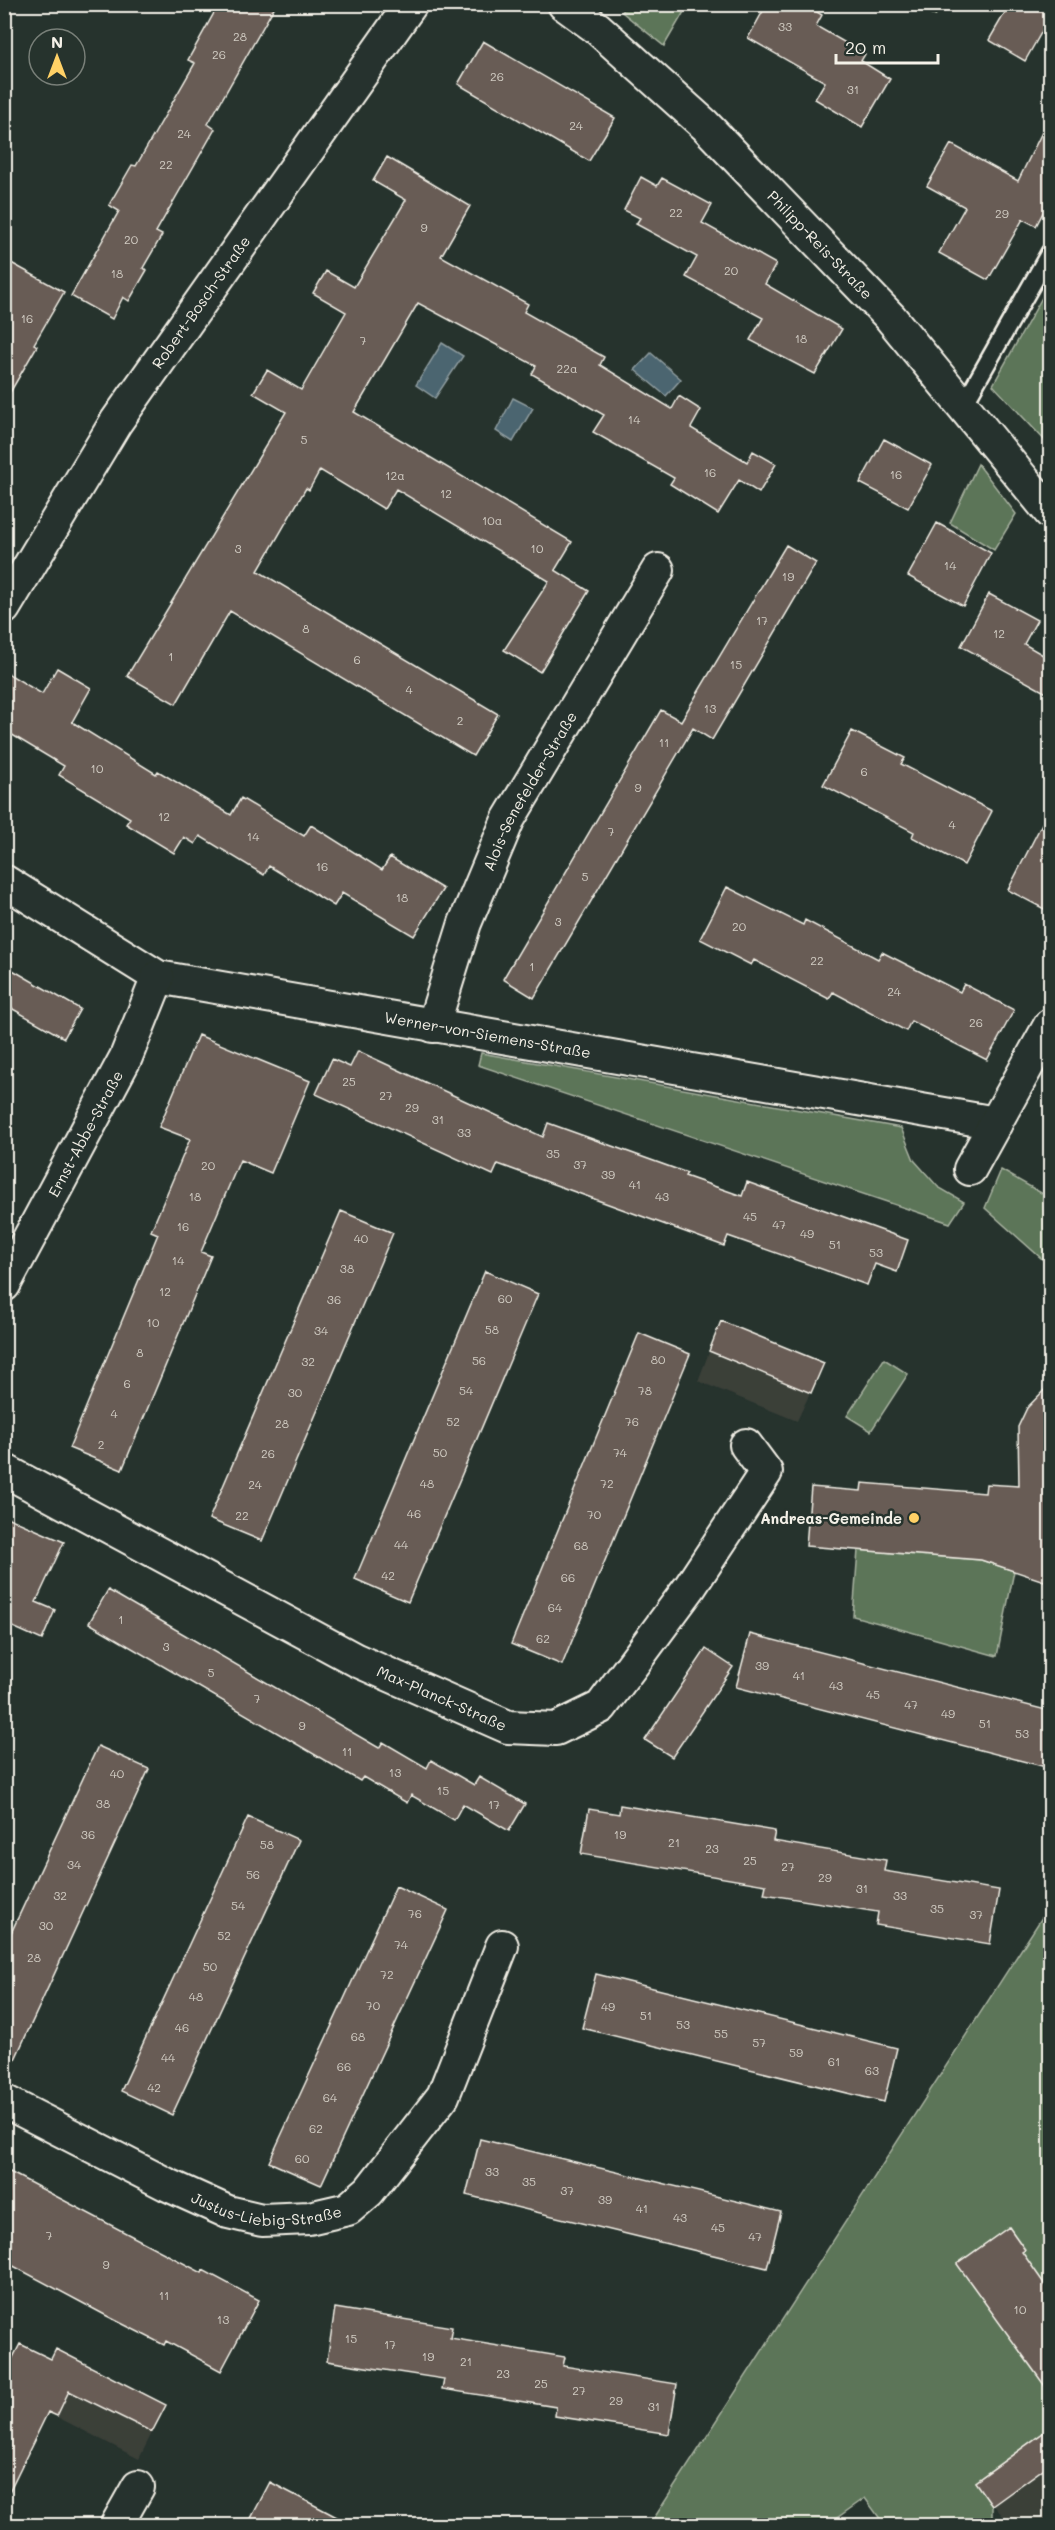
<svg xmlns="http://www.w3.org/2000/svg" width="1055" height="2530" font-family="Mali,sans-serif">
<rect width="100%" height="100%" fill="#26332d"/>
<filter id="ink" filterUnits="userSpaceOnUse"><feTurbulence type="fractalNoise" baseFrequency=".0167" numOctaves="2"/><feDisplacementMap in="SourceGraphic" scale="12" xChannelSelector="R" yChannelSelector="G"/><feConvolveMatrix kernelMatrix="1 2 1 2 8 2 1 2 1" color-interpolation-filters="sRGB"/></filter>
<g filter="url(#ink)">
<!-- built -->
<path fill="#3a3f39" d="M721,1321L824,1363L797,1421L698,1381Z
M56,2349L166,2405L139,2459L30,2403Z
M1050,2428V2525H1010L975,2482Z"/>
<!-- green -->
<path fill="#5b7459" stroke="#a8b2a0" stroke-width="1.5" d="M627,5V4L688,5L664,46L622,12Z
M915,5H942L935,16Z
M1044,294L1050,297V446L993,385Z
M978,464L1016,514L994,550L950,523Z
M481,1053L901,1128L914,1160L938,1187L964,1202L950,1223L478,1065Z
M1001,1170L1050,1198V1266L985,1208Z
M884,1359L908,1374L871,1431L847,1416Z
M858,1550L981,1560L1014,1571L997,1656L853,1616Z
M1050,1905V2292L1022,2252L1025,2249L1009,2227L957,2264L1050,2393V2428L975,2482L992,2506V2525H881L879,2523L881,2520L865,2498L827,2525L649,2526Z"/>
<!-- water -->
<path fill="#4c6570" stroke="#8f9da0" stroke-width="1.5" d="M442,343L463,356L435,398L416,385Z
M651,353L681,379L666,396L635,370Z
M513,398L533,408L513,442L496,431Z"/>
<!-- building -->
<path fill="#675b55" stroke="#f4f1e8" stroke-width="1.5" d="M219,4H276L208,124L215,129L156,232L162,235L143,268L147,270L129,301L123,297L112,319L71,296L119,211L109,205L132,165L136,166L195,63L188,60Z
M767,4H804L822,15L816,26L865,54L861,61L890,79L862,127L815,99L825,82L748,38Z
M1010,4H1050V17L1025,61L989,40Z
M483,41L615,118L589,161L458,84Z
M1050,116V199L1036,226L1023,219L988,280L939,253L965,207L927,186L951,144L1018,181Z
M387,157L470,206L441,256L528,304L524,312L604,357L600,365L672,409L679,396L701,410L691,428L747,462L753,451L776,464L759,493L739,480L718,514L670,484L674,478L593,432L604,415L532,374L536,366L418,303L354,412L572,542L555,570L589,591L540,672L504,650L549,581L396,489L384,509L320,470L309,490L306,488L258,571L498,714L473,756L230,611L176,704L127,676L286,412L253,393L267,370L301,390L346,312L313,293L326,271L354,287L406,200L373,181Z
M641,177L657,186L662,178L712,205L702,223L776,264L765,284L842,329L815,374L750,340L763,318L686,277L697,257L636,224L640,218L624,210Z
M4,259L64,292L34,344L37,346L4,403Z
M884,439L932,465L908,508L860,483Z
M937,523L991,553L963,606L908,576Z
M786,545L816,563L712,740L693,728L534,998L503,979L661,710L681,721Z
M989,594L1037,620L1024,644L1050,659V695L961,646Z
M57,668L91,688L72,722L156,774L158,771L231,815L241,798L304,836L311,825L382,870L390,857L443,889L414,936L342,893L334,906L269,866L264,875L200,836L195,844L184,837L174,853L126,824L130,818L59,775L64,766L4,730V671L42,694Z
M852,731L905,758L901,764L992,811L964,865L912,837L914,832L823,785Z
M1050,808V912L1008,890Z
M727,887L803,925L805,920L878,959L882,952L960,992L964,984L1014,1010L987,1060L911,1021L906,1031L833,992L829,999L754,960L751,965L700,939Z
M4,965L80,1009L64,1038L4,1004Z
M198,1035L310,1081L271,1173L240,1160L201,1252L211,1256L122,1470L69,1448L158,1234L151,1231L190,1139L159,1127Z
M358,1051L543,1137L548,1123L687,1173L685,1176L742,1196L747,1182L908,1240L897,1272L875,1264L867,1285L728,1236L724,1246L498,1164L493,1175L316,1094L332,1059L350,1067Z
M341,1211L393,1233L262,1541L209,1519Z
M485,1271L538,1294L408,1602L355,1579Z
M721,1321L824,1363L811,1393L709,1351Z
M639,1333L690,1354L562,1665L511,1644Z
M1050,1384V1583L981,1560L806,1546L811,1487L861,1491L862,1483L985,1493L986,1484L1019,1486L1018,1427L1027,1408Z
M4,1516L64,1542L36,1602L55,1610L42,1640L4,1623Z
M108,1590L379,1748L383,1742L427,1768L431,1760L474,1785L479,1777L525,1804L509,1831L463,1804L454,1820L411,1795L407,1803L363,1777L360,1781L89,1623Z
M750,1634L1050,1711V1768L736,1687Z
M706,1649L733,1667L672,1757L645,1740Z
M98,1746L149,1769L4,2083V1948Z
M620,1805L775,1831L773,1841L886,1860L884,1871L999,1890L990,1944L876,1925L878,1912L764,1894L766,1885L581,1854L589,1809L619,1814Z
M248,1817L299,1840L172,2115L121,2091Z
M396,1886L448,1910L321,2185L269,2162Z
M596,1974L897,2048L884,2102L582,2028Z
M480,2139L781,2212L767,2268L466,2195Z
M4,2169L202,2273L203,2270L259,2300L221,2371L166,2341L164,2345L105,2315L4,2261Z
M1009,2227L1025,2250L1022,2252L1050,2292V2393L957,2264Z
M335,2308L452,2327L450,2338L565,2357L563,2366L677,2384L669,2434L555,2416L556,2407L442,2389L444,2379L327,2361Z
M20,2344L51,2359L56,2349L166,2405L152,2432L69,2391L57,2416L48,2412L4,2502V2375Z
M1050,2428V2464L992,2506L975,2482Z
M270,2482L354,2526H247Z"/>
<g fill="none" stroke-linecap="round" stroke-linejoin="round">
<defs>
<path id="lane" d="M964,404L1050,252"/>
<g id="street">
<path id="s1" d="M564,4L597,28L705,125L890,317L1050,512"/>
<path id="s2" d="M4,608L116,422L411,4"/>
<path id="s3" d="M4,881L158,977L996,1123"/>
<path id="s4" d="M433,1026L465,923L508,820L658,570"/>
<path d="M970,1169L1050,1025"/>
<path id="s5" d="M4,1285L126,1057L158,977"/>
<path id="s6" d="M4,1470L356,1660L508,1727L556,1729L601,1707L690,1587L766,1472L746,1445"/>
<path id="s7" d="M4,2101L166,2184L228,2212L262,2220L309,2218L348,2209L369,2191L443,2096L502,1946"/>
<path d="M116,2526L138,2487"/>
</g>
</defs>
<!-- lane casing -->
<use href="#lane" stroke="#f4f1e8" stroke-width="21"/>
<!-- street casing -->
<use href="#street" stroke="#f4f1e8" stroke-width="36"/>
<!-- lane -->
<use href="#lane" stroke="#26332d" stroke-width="16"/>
<!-- street -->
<use href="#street" stroke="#26332d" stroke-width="32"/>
</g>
</g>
<!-- markers -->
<circle fill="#ffd166" stroke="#26332d" stroke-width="2" cx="914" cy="1518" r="6"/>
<g text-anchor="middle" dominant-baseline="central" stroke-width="5" stroke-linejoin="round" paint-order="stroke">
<!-- number labels -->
<g font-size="12" fill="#d1ccc3">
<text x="785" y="26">33</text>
<text x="240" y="36">28</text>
<text x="219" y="54">26</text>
<text x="497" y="76">26</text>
<text x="853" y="89">31</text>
<text x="576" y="125">24</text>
<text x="184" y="133">24</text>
<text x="166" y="164">22</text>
<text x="676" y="212">22</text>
<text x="1002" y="213">29</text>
<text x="424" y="227">9</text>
<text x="131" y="239">20</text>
<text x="731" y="270">20</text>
<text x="117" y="273">18</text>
<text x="27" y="318">16</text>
<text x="801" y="338">18</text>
<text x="363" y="340">7</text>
<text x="567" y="368">22a</text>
<text x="634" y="419">14</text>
<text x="304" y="439">5</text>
<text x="710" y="472">16</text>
<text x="896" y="474">16</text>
<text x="395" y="475">12a</text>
<text x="446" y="493">12</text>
<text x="492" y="520">10a</text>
<text x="238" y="548">3</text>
<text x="537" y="548">10</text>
<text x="950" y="565">14</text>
<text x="788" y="576">19</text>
<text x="762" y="620">17</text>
<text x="306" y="628">8</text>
<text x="999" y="633">12</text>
<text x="171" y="656">1</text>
<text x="357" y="659">6</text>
<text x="736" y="664">15</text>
<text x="409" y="689">4</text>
<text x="710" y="708">13</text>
<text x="460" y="720">2</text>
<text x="664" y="742">11</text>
<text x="97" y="768">10</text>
<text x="864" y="771">6</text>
<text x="638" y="787">9</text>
<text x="164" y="816">12</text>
<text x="952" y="824">4</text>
<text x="611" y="831">7</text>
<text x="253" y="836">14</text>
<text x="322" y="866">16</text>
<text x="585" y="876">5</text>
<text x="402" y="897">18</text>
<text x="558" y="921">3</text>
<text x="739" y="926">20</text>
<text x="817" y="960">22</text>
<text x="532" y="966">1</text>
<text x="894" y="991">24</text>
<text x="976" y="1022">26</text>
<text x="349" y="1081">25</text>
<text x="386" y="1095">27</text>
<text x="412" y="1107">29</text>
<text x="438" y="1119">31</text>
<text x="464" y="1132">33</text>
<text x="553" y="1153">35</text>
<text x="580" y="1164">37</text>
<text x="208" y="1165">20</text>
<text x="608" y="1174">39</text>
<text x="635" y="1184">41</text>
<text x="195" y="1196">18</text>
<text x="662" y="1196">43</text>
<text x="750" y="1216">45</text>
<text x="779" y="1224">47</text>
<text x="183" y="1226">16</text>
<text x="807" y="1233">49</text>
<text x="361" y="1238">40</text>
<text x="835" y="1244">51</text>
<text x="876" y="1252">53</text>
<text x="178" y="1260">14</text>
<text x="347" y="1268">38</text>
<text x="165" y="1291">12</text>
<text x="505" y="1298">60</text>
<text x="334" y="1299">36</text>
<text x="153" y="1322">10</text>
<text x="492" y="1329">58</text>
<text x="321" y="1330">34</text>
<text x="140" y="1352">8</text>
<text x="658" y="1359">80</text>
<text x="479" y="1360">56</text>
<text x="308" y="1361">32</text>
<text x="127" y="1383">6</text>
<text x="466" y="1390">54</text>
<text x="645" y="1390">78</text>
<text x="295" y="1392">30</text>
<text x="114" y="1413">4</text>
<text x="453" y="1421">52</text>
<text x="632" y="1421">76</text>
<text x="282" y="1423">28</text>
<text x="101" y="1444">2</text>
<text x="440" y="1452">50</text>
<text x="620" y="1452">74</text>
<text x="268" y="1453">26</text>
<text x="427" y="1483">48</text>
<text x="607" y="1483">72</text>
<text x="255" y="1484">24</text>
<text x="414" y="1513">46</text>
<text x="594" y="1514">70</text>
<text x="242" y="1515">22</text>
<text x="401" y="1544">44</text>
<text x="581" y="1545">68</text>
<text x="388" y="1575">42</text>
<text x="568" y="1577">66</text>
<text x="555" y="1607">64</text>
<text x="121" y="1619">1</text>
<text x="543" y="1638">62</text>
<text x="166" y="1646">3</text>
<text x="762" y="1665">39</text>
<text x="211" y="1672">5</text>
<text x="799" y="1675">41</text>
<text x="836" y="1685">43</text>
<text x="873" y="1694">45</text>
<text x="257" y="1698">7</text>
<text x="911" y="1704">47</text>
<text x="948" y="1713">49</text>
<text x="985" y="1723">51</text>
<text x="302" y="1725">9</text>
<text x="1022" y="1733">53</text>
<text x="347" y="1751">11</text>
<text x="395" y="1772">13</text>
<text x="117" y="1773">40</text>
<text x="443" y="1790">15</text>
<text x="103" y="1803">38</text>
<text x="494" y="1804">17</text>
<text x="88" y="1834">36</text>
<text x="620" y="1834">19</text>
<text x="674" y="1842">21</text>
<text x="267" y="1844">58</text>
<text x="712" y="1848">23</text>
<text x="750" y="1860">25</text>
<text x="74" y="1864">34</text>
<text x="788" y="1866">27</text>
<text x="253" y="1874">56</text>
<text x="825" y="1877">29</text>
<text x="862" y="1888">31</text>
<text x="60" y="1895">32</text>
<text x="900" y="1895">33</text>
<text x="238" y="1905">54</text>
<text x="937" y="1908">35</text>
<text x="415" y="1913">76</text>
<text x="976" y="1914">37</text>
<text x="46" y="1925">30</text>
<text x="224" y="1935">52</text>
<text x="401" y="1944">74</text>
<text x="34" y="1957">28</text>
<text x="210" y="1966">50</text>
<text x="387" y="1974">72</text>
<text x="196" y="1996">48</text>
<text x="373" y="2005">70</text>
<text x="608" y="2006">49</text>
<text x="646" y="2015">51</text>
<text x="683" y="2024">53</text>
<text x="182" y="2027">46</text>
<text x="721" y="2033">55</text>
<text x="358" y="2036">68</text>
<text x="759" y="2042">57</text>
<text x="796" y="2052">59</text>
<text x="168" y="2057">44</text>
<text x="834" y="2061">61</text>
<text x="344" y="2066">66</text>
<text x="872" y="2070">63</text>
<text x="154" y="2087">42</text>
<text x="330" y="2097">64</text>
<text x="316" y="2128">62</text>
<text x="302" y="2158">60</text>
<text x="492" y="2171">33</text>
<text x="529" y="2181">35</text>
<text x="567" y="2190">37</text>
<text x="605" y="2199">39</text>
<text x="642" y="2208">41</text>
<text x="680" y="2217">43</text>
<text x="718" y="2227">45</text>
<text x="49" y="2235">7</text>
<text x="755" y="2236">47</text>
<text x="106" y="2264">9</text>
<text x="164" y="2295">11</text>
<text x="1020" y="2309">10</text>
<text x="223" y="2319">13</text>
<text x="351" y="2338">15</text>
<text x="390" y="2344">17</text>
<text x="428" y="2356">19</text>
<text x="466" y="2361">21</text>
<text x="503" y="2373">23</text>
<text x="541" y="2383">25</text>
<text x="579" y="2390">27</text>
<text x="616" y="2400">29</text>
<text x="654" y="2406">31</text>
</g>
<!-- street labels -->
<g font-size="15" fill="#f4f1e8" stroke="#26332d">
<text stroke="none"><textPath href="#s1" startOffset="352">Philipp-Reis-Straße</textPath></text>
<text stroke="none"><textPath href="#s2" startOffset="364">Robert-Bosch-Straße</textPath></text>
<text stroke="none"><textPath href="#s4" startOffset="255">Alois-Senefelder-Straße</textPath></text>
<text stroke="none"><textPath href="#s3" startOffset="516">Werner-von-Siemens-Straße</textPath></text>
<text stroke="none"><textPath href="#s5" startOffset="172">Ernst-Abbe-Straße</textPath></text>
<text stroke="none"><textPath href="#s6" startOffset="494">Max-Planck-Straße</textPath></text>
<text stroke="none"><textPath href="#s7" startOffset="288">Justus-Liebig-Straße</textPath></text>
</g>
<!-- poi labels -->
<g font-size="15" font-weight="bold" fill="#f4f1e8" stroke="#26332d" text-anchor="end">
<text x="902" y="1518">Andreas-Gemeinde</text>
</g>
</g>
<!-- margin -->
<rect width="1055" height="2530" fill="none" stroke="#26332d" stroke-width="24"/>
<rect x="12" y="12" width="1031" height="2506" fill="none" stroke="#f4f1e8" stroke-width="2" filter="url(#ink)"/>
<!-- north arrow -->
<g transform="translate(57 57)"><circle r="28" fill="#26332d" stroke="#787f78" stroke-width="1.5"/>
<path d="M0-4.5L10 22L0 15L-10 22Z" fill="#ffd166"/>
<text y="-9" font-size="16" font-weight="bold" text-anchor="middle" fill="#f4f1e8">N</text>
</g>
<!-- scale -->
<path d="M836 54v9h102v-9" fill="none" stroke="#f4f1e8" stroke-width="3"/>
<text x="845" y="54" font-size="18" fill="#f4f1e8" stroke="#26332d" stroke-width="4.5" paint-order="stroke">20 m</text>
</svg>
